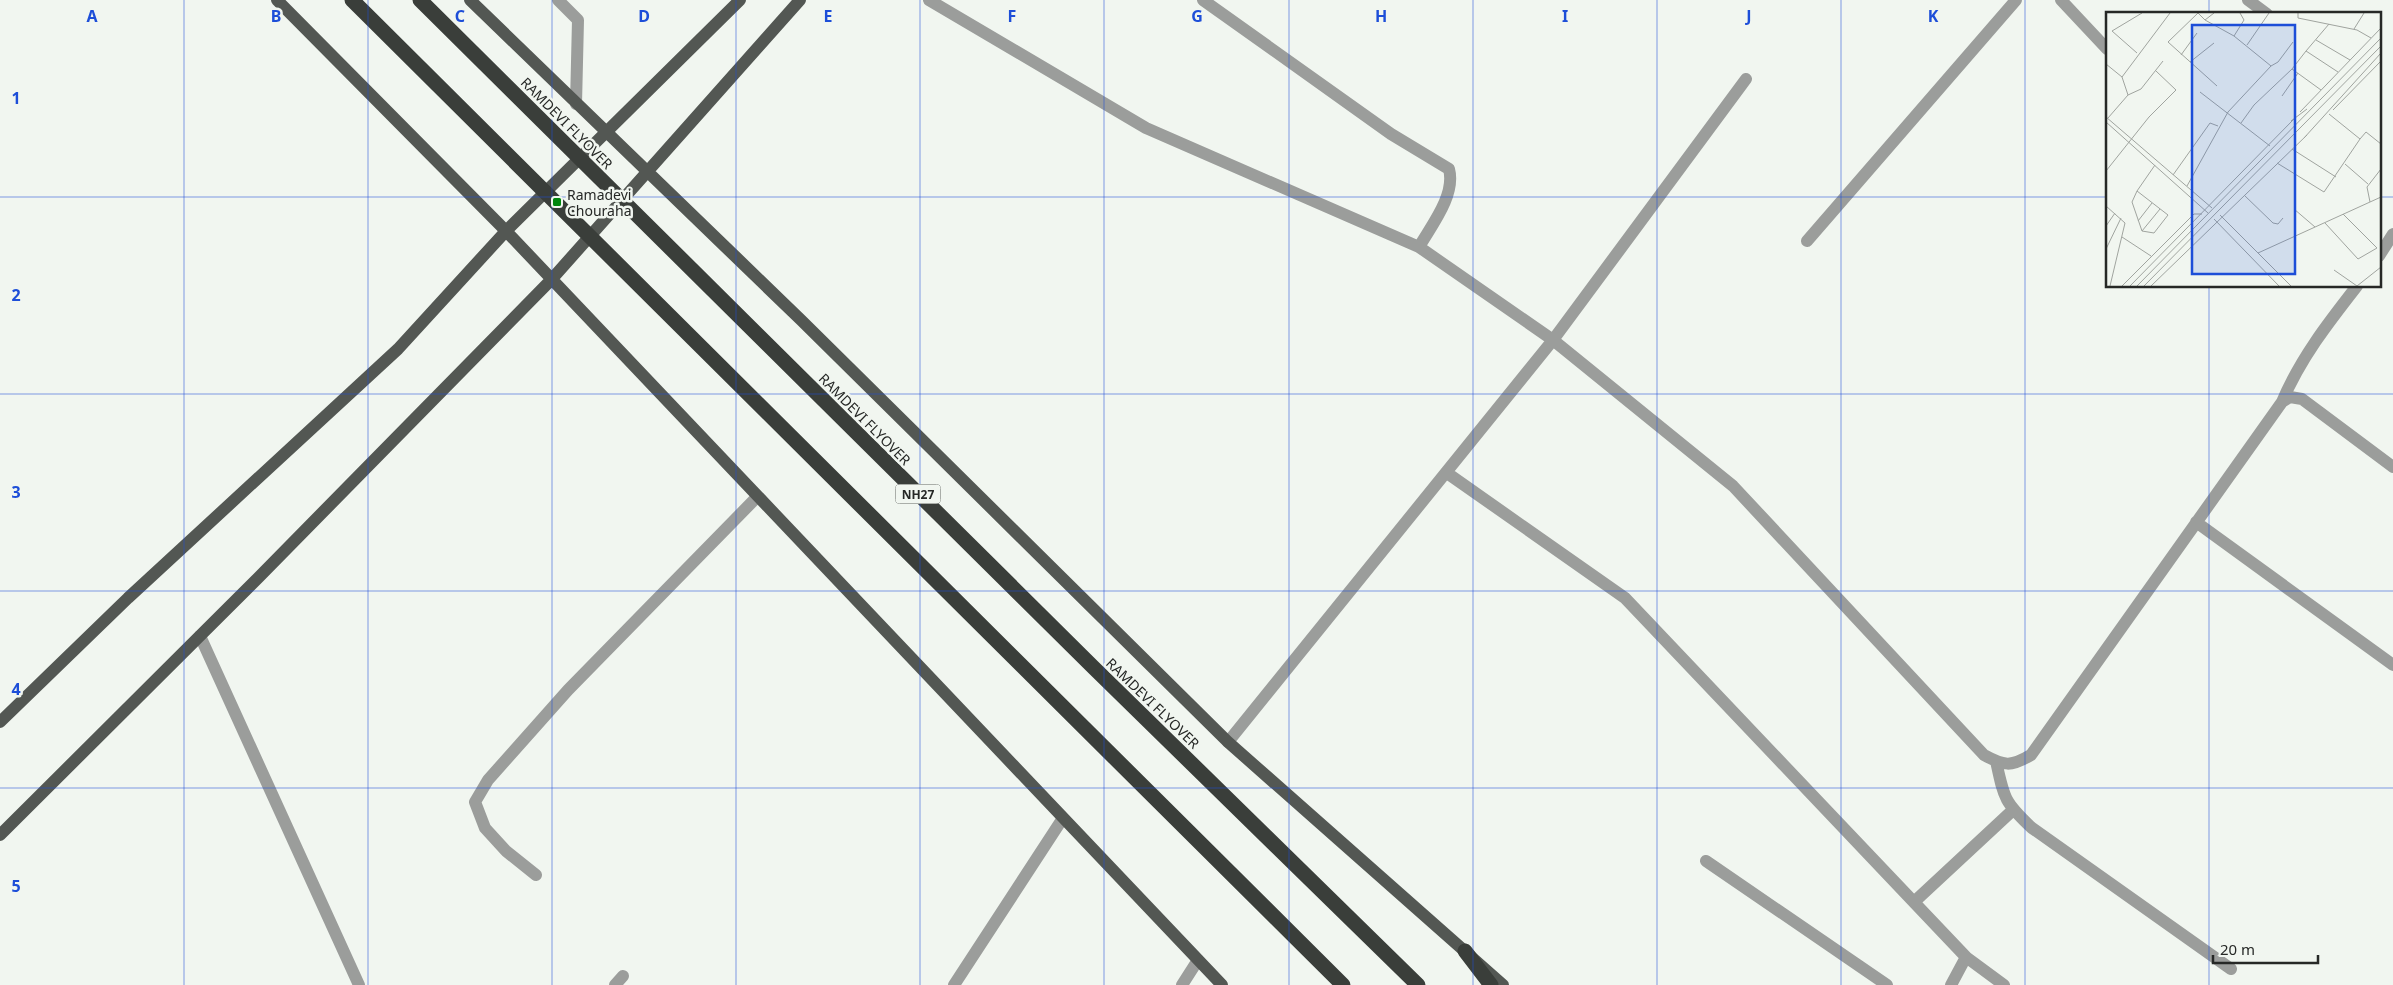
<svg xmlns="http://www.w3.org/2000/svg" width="2393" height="985" font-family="'Noto Sans',sans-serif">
<rect width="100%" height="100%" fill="#f1f6f0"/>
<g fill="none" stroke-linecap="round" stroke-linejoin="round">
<!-- minor -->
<path stroke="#9b9d9b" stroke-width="12" d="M558,0L578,20L576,104
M929,0L1146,128L1419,247L1553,340L1733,486L1984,755C2004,766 2011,767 2031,755L2282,402L2290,397L2302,399L2393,467
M1203,0L1391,134L1449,169C1456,195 1431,226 1419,247
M2061,0L2107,49
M2248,0L2267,14
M1807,241L2016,0
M2379,256L2393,234
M2282,402C2300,359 2328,323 2357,286
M1447,473L1625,598L1966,957
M2196,522L2393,665
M200,636L359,985
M1228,742L1553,340L1746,79
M1996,761C2004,798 2004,802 2032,828L2231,969
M1706,861L1887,985
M536,875L506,851L485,828L475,802L488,780L568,690L757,497
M1914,902L2013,810
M615,985L623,976
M954,985L1063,818
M1182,985L1198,960
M1951,985L1966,957L2004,985"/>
<!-- major -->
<path stroke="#535753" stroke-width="12" d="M277,0L506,231L1222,985
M470,0L801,320L1228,742L1503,985
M0,722L128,598L398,349L506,231L740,0
M0,835L259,577L551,280L800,0"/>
<!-- highway -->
<path stroke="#3a3e3a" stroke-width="15" d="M1465,951L1491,985"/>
<!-- highway-bridge -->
<path stroke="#3a3e3a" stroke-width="15" d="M352,0L1343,985
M420,0L1094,668L1418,985"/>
</g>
<!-- grid -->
<path fill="none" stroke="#1d4ed8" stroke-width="1" stroke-opacity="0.55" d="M184,0V985M368,0V985M552,0V985M736,0V985M920,0V985M1104,0V985M1289,0V985M1473,0V985M1657,0V985M1841,0V985M2025,0V985M2209,0V14M0,197H2107M2379,197H2393M2209,286V985M0,394H2393M0,591H2393M0,788H2393"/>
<!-- markers -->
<rect fill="#01870e" stroke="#f1f6f0" stroke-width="2" x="552" y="197" width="10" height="10" rx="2.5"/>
<g text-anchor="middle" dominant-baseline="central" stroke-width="5" stroke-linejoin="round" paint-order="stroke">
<!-- shield labels -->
<rect fill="#f1f6f0" stroke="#636663" stroke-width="1" x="895.5" y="484.5" width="45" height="19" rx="4"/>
<g font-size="12" font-weight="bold" fill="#262826">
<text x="918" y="494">NH27</text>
</g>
<!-- street labels -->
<g font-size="14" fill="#262826" stroke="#f1f6f0">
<text transform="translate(567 123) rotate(45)">RAMDEVI FLYOVER</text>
<text transform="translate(865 419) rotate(45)">RAMDEVI FLYOVER</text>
<text transform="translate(1153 703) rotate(44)">RAMDEVI FLYOVER</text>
</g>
<!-- poi labels -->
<g font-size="14" fill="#262826" stroke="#f1f6f0" text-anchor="start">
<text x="567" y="194">Ramadevi<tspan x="567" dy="16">Chouraha</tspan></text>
</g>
</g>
<!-- overview -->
<g transform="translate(2106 12)">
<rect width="275" height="275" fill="#f1f6f0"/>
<path fill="none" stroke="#a0a49f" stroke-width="1" d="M92,1L62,30L111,74M92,1L99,8L108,1M192,1V6L251,18L265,26M99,8L128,24M248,17L258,1M210,28L244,48M141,33L163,1M200,39L223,12M31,41L6,19L36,1M75,43L91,21M84,50L108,31M0,52L16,65M165,54L172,50L187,30M215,78L186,57L200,39L232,60M94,80L164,134M22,83L16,65L64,1M176,84L192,61M227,98L275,49M194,100L275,16M223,102L254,127L260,120L275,132M0,105L106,196M2,106L22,83L35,77L57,49M185,109L201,97M0,110L102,201M135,111L148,93L186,57M198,126L275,41M186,137L230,165M171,151L218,180L254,127M239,152L262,172M0,159L43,105L70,78L50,59M67,163L104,111L112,114M81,174L122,100L165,54L128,24L138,8L134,1M31,179L62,203L48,221L36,219L26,190L31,179L49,153M138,183L167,211L172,212L177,206M264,190L261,175L275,157M0,194L19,211L4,274M188,197L209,215M114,203L185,274M108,207L173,274M32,209L46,191M219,211L252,247L271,236L237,202M0,214L9,201M36,219L54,197M16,225L45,244M0,237L15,206M152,241L275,185M228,258L251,274L275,255M16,274L88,202H96M24,274L188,107M31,274L275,26M38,274L275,34M45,274L201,123"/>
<path fill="#1d4ed8" fill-opacity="0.15" stroke="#1d4ed8" stroke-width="2.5" d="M86,13H189V262H86Z"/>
<rect width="275" height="275" fill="none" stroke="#262826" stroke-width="2.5"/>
</g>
<g font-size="16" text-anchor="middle" font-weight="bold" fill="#1d4ed8" stroke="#f1f6f0" stroke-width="5" stroke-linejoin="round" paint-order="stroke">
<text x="92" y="22">A</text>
<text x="276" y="22">B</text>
<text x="460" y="22">C</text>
<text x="644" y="22">D</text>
<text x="828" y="22">E</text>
<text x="1012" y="22">F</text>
<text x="1197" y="22">G</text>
<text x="1381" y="22">H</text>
<text x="1565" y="22">I</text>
<text x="1749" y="22">J</text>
<text x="1933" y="22">K</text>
<text x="16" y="104">1</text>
<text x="16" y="301">2</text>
<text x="16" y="498">3</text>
<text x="16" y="695">4</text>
<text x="16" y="892">5</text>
</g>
<!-- scale -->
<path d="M2213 955v8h105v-8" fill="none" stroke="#262826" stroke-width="2.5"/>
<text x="2220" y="955" font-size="15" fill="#262826" stroke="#f1f6f0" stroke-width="4" paint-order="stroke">20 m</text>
</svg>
